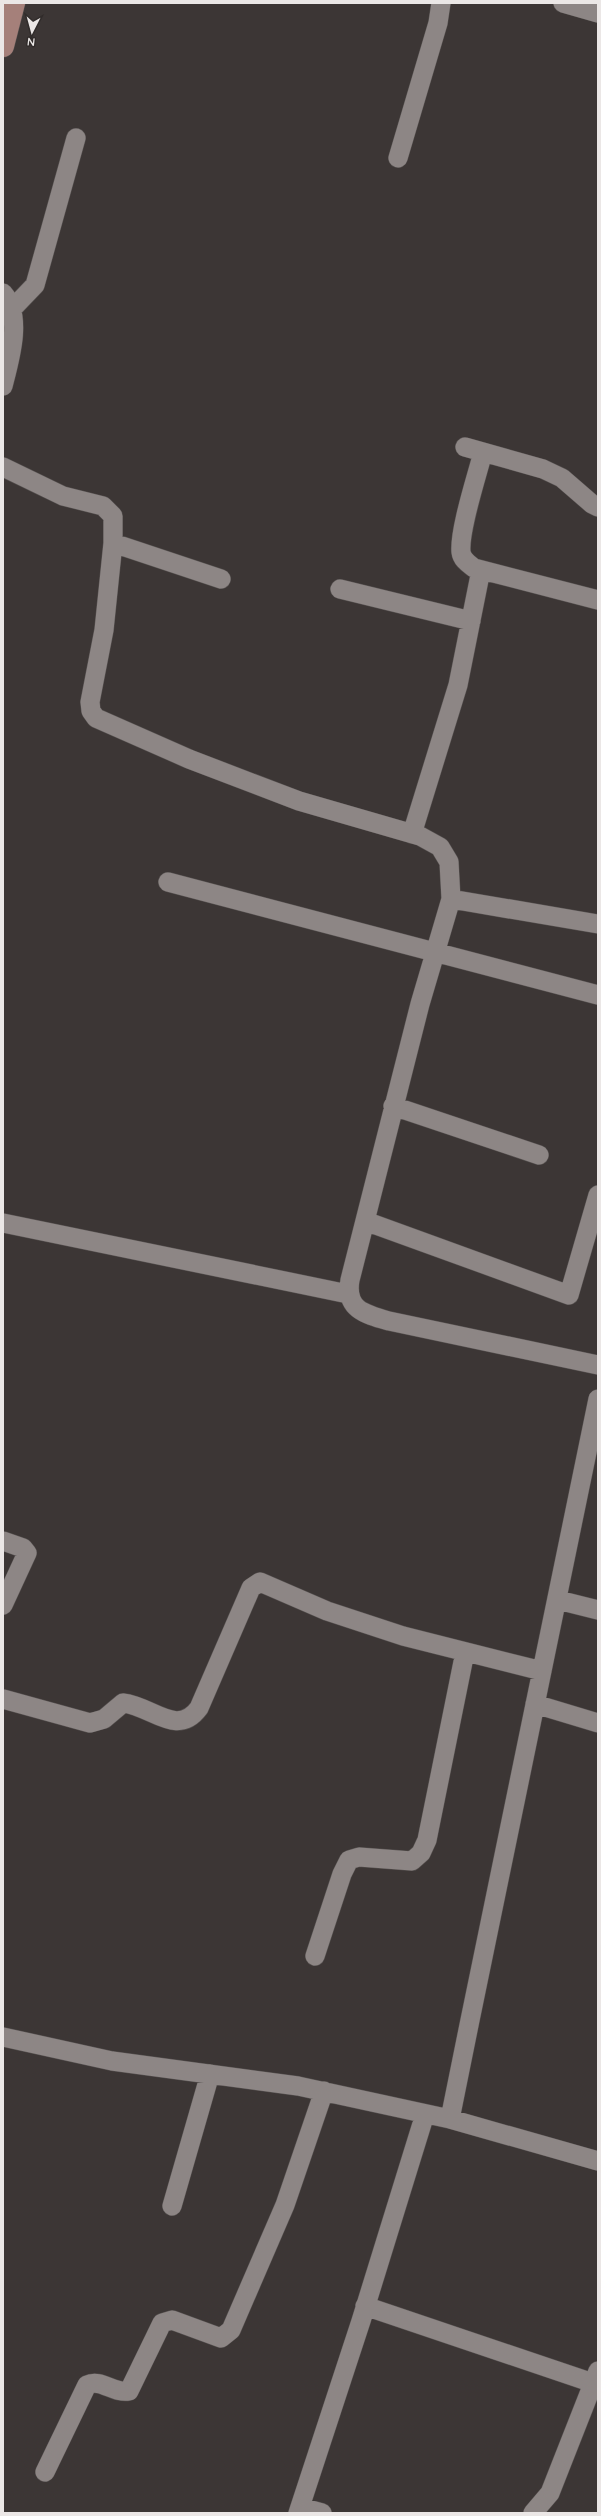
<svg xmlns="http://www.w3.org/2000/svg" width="601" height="2516" font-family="Quicksand,sans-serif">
<rect width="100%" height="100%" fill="#3c3635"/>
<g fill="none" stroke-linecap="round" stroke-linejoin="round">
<defs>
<path id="minor" d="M563,3L598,13
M398,158L438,23L441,3
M3,293C23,316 10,359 3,386
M12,309L35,285L76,138
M465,447L543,469L562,478L592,504L598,507
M483,452C477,476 459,530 461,552C462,560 469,564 474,568L598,600
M3,467L63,496L103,506L113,516V543L104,630L90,702L91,711L96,718L189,759L299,801L420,836L440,847L449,862L451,899L420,1004L350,1280C345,1309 364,1314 389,1321L598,1365
M113,543L221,579
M340,589L471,621
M412,834L458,685L481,570
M168,882L598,995
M451,899L598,924
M393,1106L539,1155
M365,1221L569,1295L598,1195
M3,1223L348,1294
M3,1541L23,1548L27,1553L3,1605
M558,1600L598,1610
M3,1699L90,1723L104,1719L123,1703C152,1706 177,1738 199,1708L251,1588L260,1582L327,1611L403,1636L542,1671
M535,1704L598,1723
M315,1956L342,1874L349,1860L359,1857L412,1861L421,1853L427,1840L465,1652
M3,2037L112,2061L298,2086L450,2119L598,2161
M450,2119C498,1879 550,1640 598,1399
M172,2206L210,2074
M365,2306L593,2383
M45,2472L87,2385C101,2378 114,2394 129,2391L162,2323L172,2320L221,2338L231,2330L285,2205L324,2091
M300,2507L322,2513
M298,2513L361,2321L425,2114
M533,2513L550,2493L598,2371"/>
<path id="secondary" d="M3,46L14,3"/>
</defs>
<!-- minor casing -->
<use href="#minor" stroke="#575251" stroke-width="20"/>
<!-- secondary casing -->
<use href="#secondary" stroke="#575251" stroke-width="23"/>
<!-- minor -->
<use href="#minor" stroke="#8d8685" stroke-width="19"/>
<!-- secondary -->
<use href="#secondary" stroke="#a5807a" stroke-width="22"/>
</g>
<!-- border -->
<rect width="601" height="2516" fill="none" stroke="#ebe7e6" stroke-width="8"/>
<!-- north arrow -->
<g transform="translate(32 32) rotate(186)" stroke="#312c2b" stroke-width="3" paint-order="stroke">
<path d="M0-3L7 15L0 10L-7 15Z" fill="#ebe7e6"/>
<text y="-6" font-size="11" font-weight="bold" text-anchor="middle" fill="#ebe7e6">N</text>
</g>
</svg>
